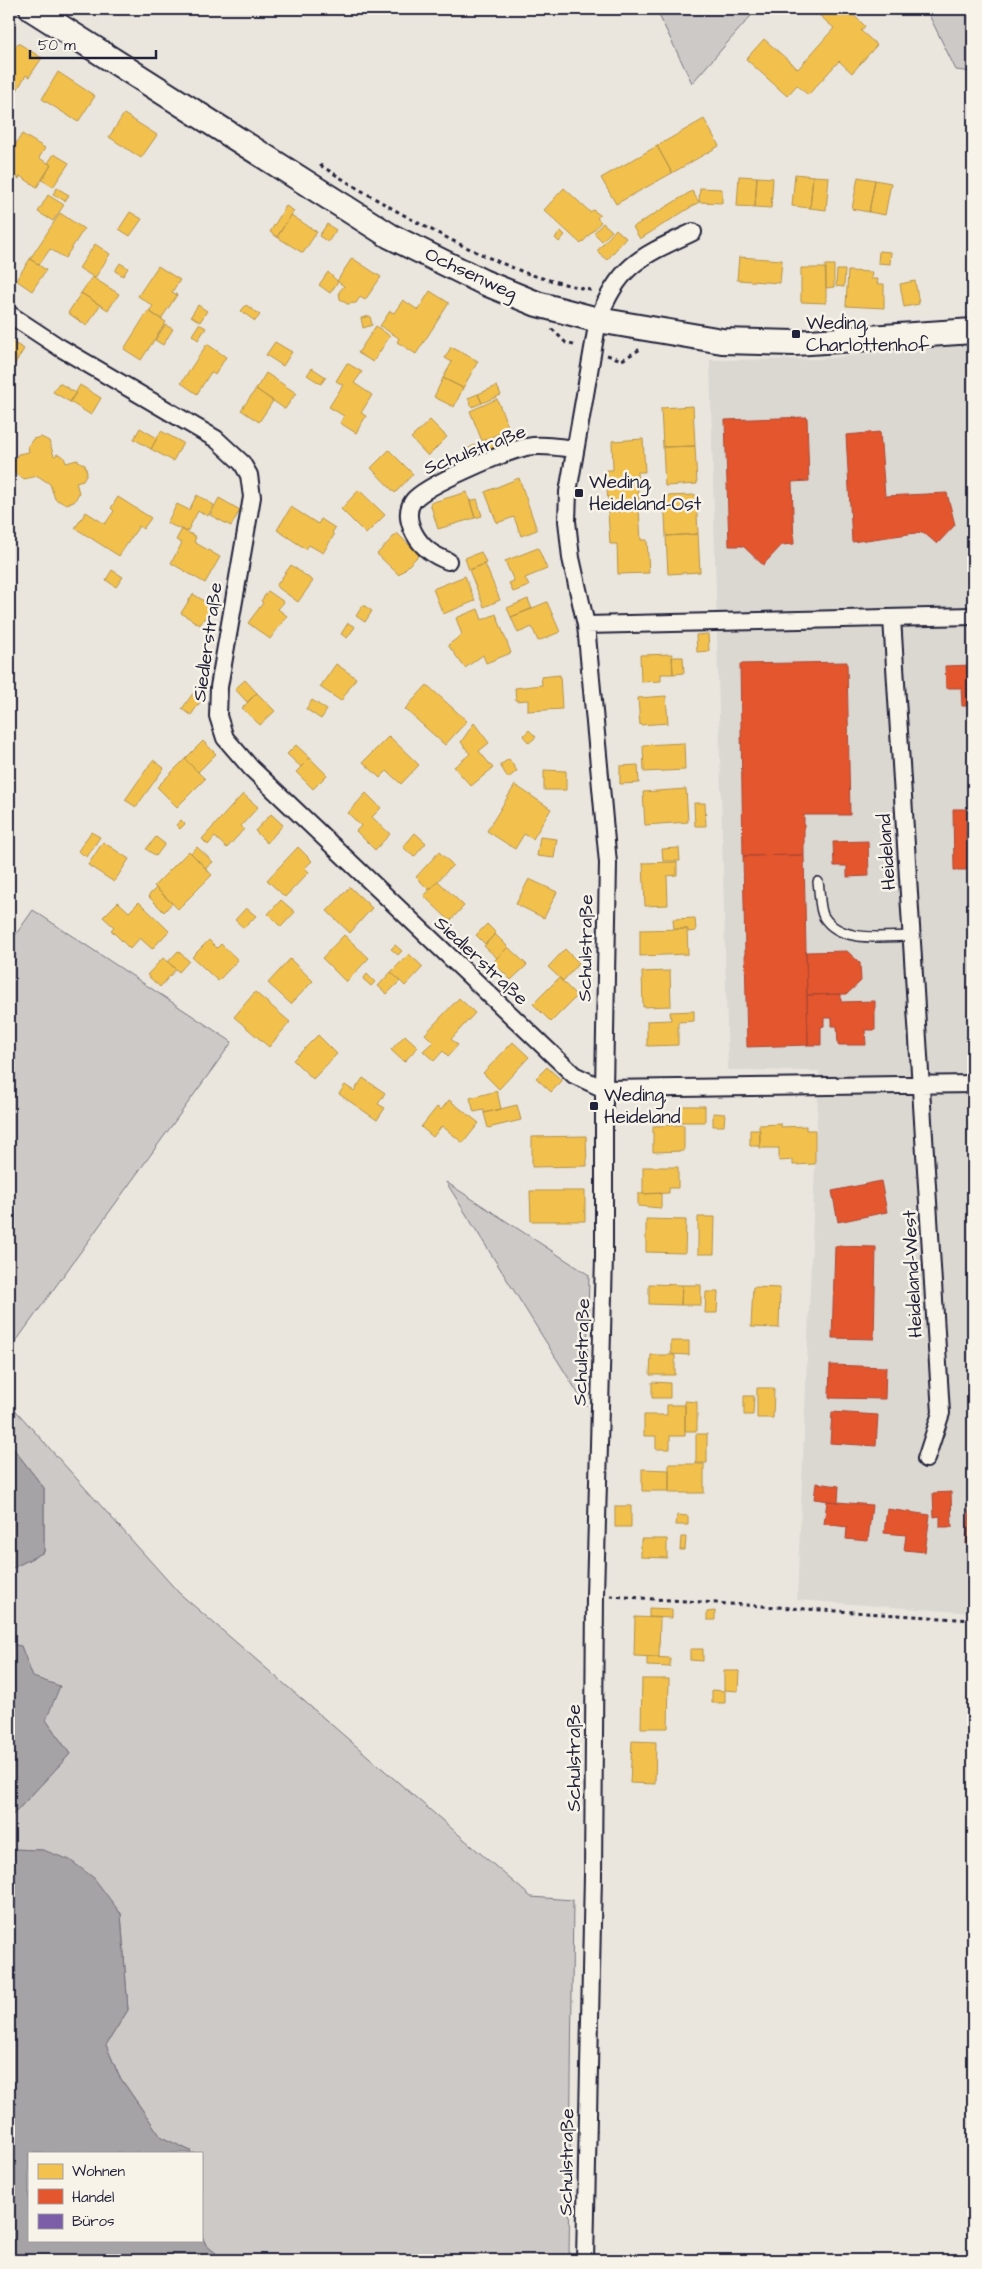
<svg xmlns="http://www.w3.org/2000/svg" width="982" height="2269" font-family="'Architects Daughter',sans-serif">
<rect width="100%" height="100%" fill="#eae6de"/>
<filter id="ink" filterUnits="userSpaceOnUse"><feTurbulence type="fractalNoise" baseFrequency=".02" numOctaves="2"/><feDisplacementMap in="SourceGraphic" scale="10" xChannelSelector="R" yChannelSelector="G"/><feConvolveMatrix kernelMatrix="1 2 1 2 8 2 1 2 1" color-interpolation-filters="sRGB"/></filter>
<g filter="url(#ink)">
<!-- built -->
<path fill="#dbd8d2" d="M973,344V1613L797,1600L819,1071L728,1070L710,360L816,359Z"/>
<!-- green -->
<path fill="#cdc9c6" stroke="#787680" d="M656,9H757L692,83Z
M921,9H973V72L956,70L928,13Z
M33,910L232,1042L9,1351V944Z
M446,1182L589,1275L586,1406Z
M9,1403L179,1593L531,1897L573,1900L569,2260H224L206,2245L201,2234V2153H190V2151L161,2137L119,2076L106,2045L128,2010L121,1913L42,1850L9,1849V1819L70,1754L46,1720L21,1646L9,1644V1570L44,1552V1488L9,1443Z"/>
<!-- water -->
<path fill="#a6a3a6" stroke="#716f7b" d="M9,1443L44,1488V1552L9,1570Z
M9,1644L21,1646L33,1677L60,1686L46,1720L70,1754L9,1819Z
M9,1849L43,1850L70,1860L94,1878L121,1914L128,2010L106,2045L119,2076L161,2137L191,2151L190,2153H29V2240H201V2234L206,2245L224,2260H9Z"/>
<!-- homes -->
<path fill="#f2c14e" stroke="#b49148" d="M812,9H853L851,13L865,26L861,31L877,45L852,73L839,61L808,95L797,85L787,96L746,59L764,39L798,69L834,28Z
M18,43L42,58L29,77L26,75L16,92L13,90L9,97V57Z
M58,72L95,96L78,122L42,99Z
M124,114L157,135L141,158L109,137Z
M704,119L719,146L672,173L657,146Z
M22,134L45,148L39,158L51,165L37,187L20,176L19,179L9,173L11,170L9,155Z
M657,146L672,173L616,204L601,178Z
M54,154L69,163L53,187L42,180L51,165L48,163Z
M795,174L813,176L810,208L792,206Z
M739,176L757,177L755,207L737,206Z
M813,176L829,177L826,210L810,208Z
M757,177L773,178L771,208L755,207Z
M858,177L875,180L869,212L852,209Z
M875,180L891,183L885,215L869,212Z
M57,188L69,195L65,201L53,194Z
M564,188L590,212L593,210L600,215L597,218L601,222L581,244L544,210Z
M700,188L722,189V203L699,202Z
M692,191L699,202L640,239L633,227Z
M48,195L64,205L53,221L38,212Z
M286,206L294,211L277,237L270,232Z
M130,212L142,219L130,236L119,229Z
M60,213L84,229L65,258L50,249L39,265L30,259Z
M291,215L317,232L303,253L277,237Z
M603,223L612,231L602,241L594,233Z
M327,224L336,230L328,242L319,236Z
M616,229L626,238L607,260L597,251Z
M561,231L565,235L559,242L555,238Z
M95,244L110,254L95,278L79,268Z
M879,251L891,252L890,264L878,263Z
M739,257L782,260L780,283L737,280Z
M352,258L381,277L365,300L360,297L356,303L347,304L340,299L339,292L344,286L337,281Z
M30,259L46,270L32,291L16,280Z
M120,263L128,268L123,276L115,271Z
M825,265H834V287L826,288Z
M158,266L180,280L172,292L177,295L161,319L149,311L153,306L138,296Z
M801,268H826V303L801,302Z
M837,270H845L844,287L836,286Z
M848,271L872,272L871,279H878L877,284H884V308L846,306Z
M328,272L338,282L330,293L319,285Z
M92,277L119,294L108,310L81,293Z
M915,281L919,304L904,307L900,284Z
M430,291L449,303L416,354L397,342L399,338L380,326L390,311L394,313L403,300L418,310Z
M81,293L100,305L87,326L68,313Z
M198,305L207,311L200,322L191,316Z
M246,305L260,315L255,321L241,311Z
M148,311L166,322L141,360L124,349Z
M370,316L372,325L363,328L361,318Z
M199,324L206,328L198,340L192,335Z
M165,325L173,329L163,345L155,340Z
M376,326L390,336L373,362L358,353Z
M9,340L24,349L12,368L9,366Z
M275,342L292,352L283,366L266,355Z
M207,344L226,357L215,375L211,372L197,394L181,383Z
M451,347L478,361L463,388L443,378L452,362L445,358Z
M347,363L362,372L354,383L372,395L361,413L366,416L356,433L340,423L344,416L329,407L343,385L336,381Z
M312,368L326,377L321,384L307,375Z
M266,373L296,393L285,409L256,389Z
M443,378L463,388L454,407L434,397Z
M59,383L76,393L70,402L53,392Z
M80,385L101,398L91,415L70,402Z
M497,386L501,395L482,403L478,394Z
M256,389L273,401L259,422L241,410Z
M478,394L482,403L472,407L468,398Z
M497,399L509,429L482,441L470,411Z
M693,406L695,446L663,447L661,408Z
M430,420L447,437L428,456L411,438Z
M140,428L157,438L151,449L134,439Z
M161,431L183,443L173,461L151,449Z
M504,435L507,444L488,451L485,442Z
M41,437L49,441L54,456L58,454L64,457L66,463L77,460L85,465L87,473L83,480L76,482L79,493L74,502L65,504L55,499L50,484L38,476L24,479L15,473L13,463L18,454L29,452L28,446L33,439Z
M643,439L645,472H637L639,501L608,503L606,470H613L612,441Z
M477,444L480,452L472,456L469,448Z
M695,446L697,484L665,486L663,447Z
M389,450L413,474L395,493L371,468Z
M9,469L14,472L9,481Z
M519,478L537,530L521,536L514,517L497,523L485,492Z
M359,490L385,515L366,534L341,509Z
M467,492L475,518L438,529L430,503Z
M197,495L214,505L208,516L198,511L187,532L167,523L177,504L189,510Z
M696,495L698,534L666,536L664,496Z
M118,497L151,518L143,529L139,526L119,556L75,528L86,512L105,524L114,511L111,508Z
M219,498L240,510L231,526L210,515Z
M477,499L482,516L475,518L470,501Z
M624,502V511H610V503Z
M291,507L318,524L321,519L335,528L332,533L334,535L323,553L309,545L306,549L277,530Z
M639,510L641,540H647L649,573L618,574L617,544H610L608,512Z
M182,529L196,537L194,542L220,557L205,583L171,563L182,543L176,540Z
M397,533L419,555L399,575L377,554Z
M698,534L700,572L668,574L666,536Z
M538,548L547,569L525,578L529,586L513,592L509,583L514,581L505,561Z
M481,552L486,563L469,570L465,558Z
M485,564L500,600L484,607L469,570Z
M291,565L313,581L298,602L276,586Z
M112,570L123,577L116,587L106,580Z
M465,576L475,601L443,614L433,589Z
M268,591L284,602L278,609L287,616L270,639L248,623L263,603L261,601Z
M193,594L212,606L200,625L181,613Z
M528,599L532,609L511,617L507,608Z
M547,602L560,632L538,641L532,627L518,633L511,617Z
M363,605L372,611L365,622L356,616Z
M478,609L482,620L496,614L511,653L486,663L483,655L465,668L448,645L462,635L456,618Z
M348,623L355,627L347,638L341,634Z
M708,634L709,651L697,652L696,635Z
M672,654L673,674H661V681L641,682L640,655Z
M672,657H683L684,673L673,674Z
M336,664L356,678L341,701L320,687Z
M560,675L562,709L528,711V700L516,701L515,688L542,685L541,677Z
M245,680L257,693L247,702L235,689Z
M427,685L467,721L445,745L405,709Z
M196,689L205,695L191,715L182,709Z
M257,693L275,711L260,725L242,708Z
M666,696L668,723L640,725L638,698Z
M312,700L327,710L321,719L306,709Z
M474,723L489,743L479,751L493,768L471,786L454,767L470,754L461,742Z
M529,730L536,737L529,743L523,736Z
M389,736L419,765L401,784L387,771L380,778L363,762Z
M203,741L216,754L198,772L185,759Z
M684,743L685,770L644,772L643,745Z
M296,745L310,758L301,767L287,754Z
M310,758L327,775L313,789L296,772Z
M185,759L205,779L177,807L157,787Z
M509,759L517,771L508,778L500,765Z
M153,760L164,768L136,807L125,800Z
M638,765L639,783L620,784V766Z
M544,770L566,771V790H544Z
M515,785L551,809L533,839L524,834L515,849L487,831Z
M686,789L688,822L645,825L643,792Z
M366,793L381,808L372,817L390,834L375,850L356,831L361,826L348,813Z
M243,794L258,807L241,826L244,829L227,848L215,837L208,845L202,839Z
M694,803H705L706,826H695Z
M271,814L283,825L267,843L255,831Z
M181,820L185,824L180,829L176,825Z
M91,832L100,837L87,857L78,851Z
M415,833L426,843L414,857L403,847Z
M156,837L165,844L156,856L146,849Z
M540,837L557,839L554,858L537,856Z
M103,842L129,859L114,882L88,865Z
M197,847L213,862L206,868L191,853Z
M298,847L312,861L305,868L309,872L285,897L267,880Z
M679,848L680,861H663L662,849Z
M189,851L212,875L178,909L154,886Z
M439,852L453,865L429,890L416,877Z
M677,862V875L667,876L668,905L645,906L643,863Z
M529,879L557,892L544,918L516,904Z
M438,881L464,906L450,921L424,896Z
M350,887L372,908L350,933L327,911Z
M156,888L172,903L164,912L148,896Z
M281,900L295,912L281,927L268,914Z
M118,902L129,912L139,902L169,931L152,949L140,938L130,949L111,930L114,927L103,917Z
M246,908L256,916L244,928L235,920Z
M695,918L696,931L688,932V929H674L673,919Z
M487,924L496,933L485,944L476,935Z
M687,929L688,954L640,956V930Z
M495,934L508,947L497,958L484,946Z
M344,935L369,958L346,982L322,958Z
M209,940L217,948L221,944L238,960L218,981L192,957Z
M395,945L402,951L398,955L391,949Z
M508,947L527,965L511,980L493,962Z
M565,949L579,963L563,981L548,967Z
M178,951L189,961L179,972L168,962Z
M409,954L423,967L405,986L391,972Z
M163,958L176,969L160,987L147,975Z
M290,959L313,981L291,1004L268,983Z
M670,971L671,1006L643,1007L642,972Z
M391,972L400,981L387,994L378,986Z
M367,974L375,982L371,986L363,979Z
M559,978L577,996L551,1022L533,1004Z
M255,992L290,1022L269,1047L234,1017Z
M459,998L475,1013L451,1039L458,1045L448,1056L443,1051L434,1061L423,1051L433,1042L425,1034Z
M694,1011V1021L678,1022V1045L647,1046V1021L671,1020L670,1012Z
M318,1035L337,1054L313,1079L293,1060Z
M405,1035L418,1047L404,1062L391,1050Z
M513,1042L529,1057L499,1089L483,1073Z
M547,1067L562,1081L551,1092L536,1078Z
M363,1078L385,1093L378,1104L385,1108L377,1120L339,1094L345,1085L354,1091Z
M497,1091L501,1109L484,1113V1110L474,1112L470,1098Z
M449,1100L479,1123L463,1143L442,1126L433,1137L421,1127L437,1107L441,1110Z
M517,1105L521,1120L488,1128L484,1113Z
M681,1106H705V1122H681Z
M713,1113L725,1114L724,1126H713Z
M781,1124V1127L806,1126V1130H815V1164L793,1165V1160L779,1161V1148H760L759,1125Z
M684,1125V1151L653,1152V1126Z
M750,1130H760V1146H750Z
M586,1136L587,1166L532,1167V1137Z
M643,1167H678V1188H669V1193L643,1194Z
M530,1191H585V1221H531Z
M661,1193V1208L638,1206V1194Z
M698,1217H715L714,1254H698Z
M646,1219L686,1220L685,1253L646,1252Z
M649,1284L682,1285L681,1305L649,1304Z
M682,1285H701V1305H681Z
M753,1287L780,1288L779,1328L751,1327Z
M706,1292H718L717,1313H705Z
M671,1341H689V1355L671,1354Z
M651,1355H675V1375H650Z
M652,1382L670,1383V1398H652Z
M757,1388H774L773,1418H757Z
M744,1396H754L753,1415H744Z
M685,1401L697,1402V1431H685Z
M667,1405H685V1436H670V1449H656V1436H644V1415H667Z
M696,1434H707V1463H696Z
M669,1464H704V1493H669Z
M642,1469L669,1470V1491H642Z
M615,1506H631V1527H615Z
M677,1515L688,1516V1525H676Z
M681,1537H686L685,1550H680Z
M641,1539H667V1558L641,1557Z
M649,1608L672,1609V1618L649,1617Z
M715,1611V1620H707V1612Z
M635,1617L660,1618L659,1657L634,1656Z
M690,1649H703V1661L690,1660Z
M647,1657L670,1658V1667L647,1666Z
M724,1671H739L738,1691L724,1690Z
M642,1679H669L668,1728H641Z
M712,1690L725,1691V1703H712Z
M632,1741L656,1742L655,1784L630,1783Z"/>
<!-- shops -->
<path fill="#e4572e" stroke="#aa4732" d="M807,417L809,481L792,482L794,544L782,545L763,565L743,546H729L725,420Z
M880,432L885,496L947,493L955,525L937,544L923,532L852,542L846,435Z
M847,662L850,815H804V855L743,856L740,664Z
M973,665V706H962L961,688H946L945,666Z
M953,809H973V870H954Z
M868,841L869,876L847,877V866H834L833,842Z
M804,855L808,1045L747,1047L743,856Z
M847,951L860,963L861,981L847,994L807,995L806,952Z
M841,994V1002L875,1001V1030H865L866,1045H838L837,1026H832V1018H824V1026L821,1027V1045H808L807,995Z
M881,1181L887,1212L838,1222L832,1191Z
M835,1246L876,1247L874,1339L832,1338Z
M830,1365L886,1367L885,1399L829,1398Z
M832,1412L878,1415L876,1446L830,1443Z
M816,1483L839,1486L838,1502L814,1499Z
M951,1492L952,1527H940V1516L934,1517L933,1493Z
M970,1498H973V1545L966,1544Z
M827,1501L872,1505L868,1541L846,1539L847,1527L824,1524Z
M887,1509L930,1515L925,1552L904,1550L906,1535L884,1533Z"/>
<!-- offices -->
<path fill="#7b5ea7" stroke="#604c87" d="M970,1160H973L972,1219Z"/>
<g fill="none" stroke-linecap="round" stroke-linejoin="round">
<defs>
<path id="lane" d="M818,882C820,892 819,909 824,917C841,944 885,936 912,936"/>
<path id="street" d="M9,314L59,347L216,439L242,463L249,475L252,497L219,687L218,716L225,738L251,768L574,1075L604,1089L973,1084
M448,561C433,555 422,548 414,533C409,523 406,511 413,501C425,485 505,452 526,447C542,444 558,447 575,449
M892,618L941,1413L926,1459
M586,625L973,616
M585,2260L593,1875L595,1595L604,1257V1089L608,863L586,625L571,558L567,521L568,492L598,320C619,264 642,256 693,232"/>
<path id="secondary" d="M32,9L390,236L483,282L537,304L598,320L722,341L795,343L973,331"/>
</defs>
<!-- lane casing -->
<use href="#lane" stroke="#22223b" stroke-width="12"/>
<!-- street casing -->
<use href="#street" stroke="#22223b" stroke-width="20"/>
<!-- secondary casing -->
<use href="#secondary" stroke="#22223b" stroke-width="28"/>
<!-- path -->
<path stroke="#22223b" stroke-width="3" stroke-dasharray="4 4" stroke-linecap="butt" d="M320,165C385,206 450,243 521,271C544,280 570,285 594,291
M552,329L566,343L577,346
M607,355L622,360L642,348
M610,1596L973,1620"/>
<!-- lane -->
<use href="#lane" stroke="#f7f3e8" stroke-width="9"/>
<!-- street -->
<use href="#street" stroke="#f7f3e8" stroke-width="16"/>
<!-- secondary -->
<use href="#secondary" stroke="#f7f3e8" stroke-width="24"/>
</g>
</g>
<!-- markers -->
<g fill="#22223b" stroke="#f7f3e8" stroke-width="2">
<rect x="791" y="329" width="10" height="10" rx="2.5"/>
<rect x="574" y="488" width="10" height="10" rx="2.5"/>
<rect x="589" y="1101" width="10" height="10" rx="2.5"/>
</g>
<g text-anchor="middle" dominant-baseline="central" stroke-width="5" stroke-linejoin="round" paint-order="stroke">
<!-- street labels -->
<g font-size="19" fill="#22223b" stroke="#f7f3e8">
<text transform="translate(471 274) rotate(25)">Ochsenweg</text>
<text transform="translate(475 450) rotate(-21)">Schulstraße</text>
<text transform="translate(208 642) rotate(-82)">Siedlerstraße</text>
<text transform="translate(887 852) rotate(-94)">Heideland</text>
<text transform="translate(586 948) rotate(-89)">Schulstraße</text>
<text transform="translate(481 961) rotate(43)">Siedlerstraße</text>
<text transform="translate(913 1274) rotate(-93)">Heideland-West</text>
<text transform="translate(582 1352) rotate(-88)">Schulstraße</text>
<text transform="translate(574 1758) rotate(-90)">Schulstraße</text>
<text transform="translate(567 2162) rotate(-89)">Schulstraße</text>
</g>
<!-- poi labels -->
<g font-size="19" fill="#22223b" stroke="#f7f3e8" text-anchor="start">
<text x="806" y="323">Weding,<tspan x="806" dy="22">Charlottenhof</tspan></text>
<text x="589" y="482">Weding,<tspan x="589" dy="22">Heideland-Ost</tspan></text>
<text x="604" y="1095">Weding,<tspan x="604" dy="22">Heideland</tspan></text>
</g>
</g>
<!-- margin -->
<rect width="982" height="2269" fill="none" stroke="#f7f3e8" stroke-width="30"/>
<rect x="15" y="15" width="952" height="2239" fill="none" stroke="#22223b" stroke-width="2" filter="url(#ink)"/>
<!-- legend -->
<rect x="28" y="2152" width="175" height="90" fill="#f7f3e8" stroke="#a29fa3"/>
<rect x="38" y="2164" width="25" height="15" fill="#f2c14e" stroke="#a29fa3"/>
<text x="72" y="2176" font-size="15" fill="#22223b">Wohnen</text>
<rect x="38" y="2189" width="25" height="15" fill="#e4572e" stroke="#a29fa3"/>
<text x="72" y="2202" font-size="15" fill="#22223b">Handel</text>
<rect x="38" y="2214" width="25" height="15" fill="#7b5ea7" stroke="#a29fa3"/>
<text x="72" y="2226" font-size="15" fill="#22223b">Büros</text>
<!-- scale -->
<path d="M30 50v8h126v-8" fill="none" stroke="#22223b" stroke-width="2.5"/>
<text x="38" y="50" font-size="15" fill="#22223b" stroke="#f7f3e8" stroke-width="4" paint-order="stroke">50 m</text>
</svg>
